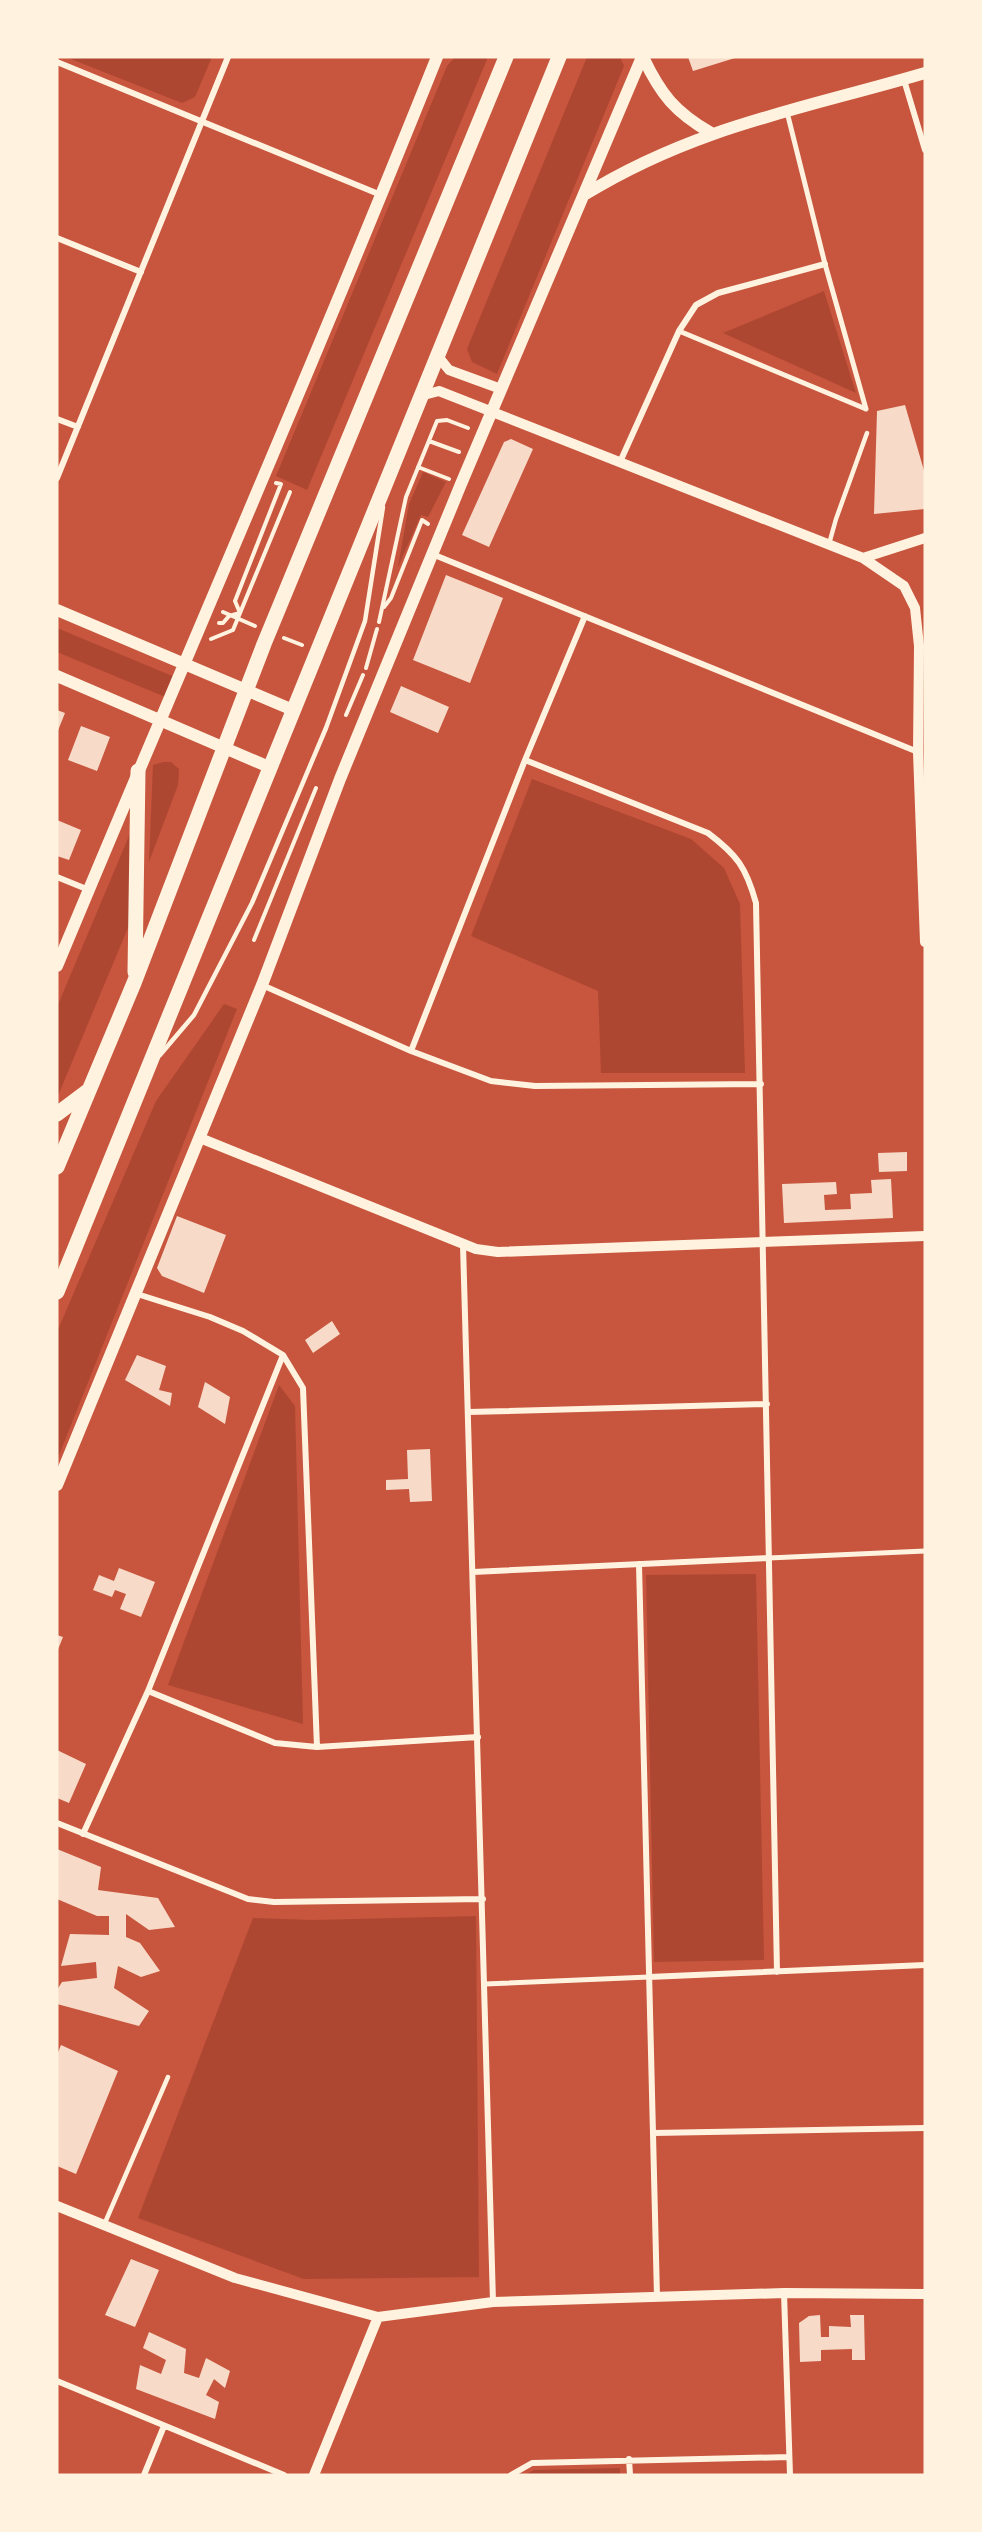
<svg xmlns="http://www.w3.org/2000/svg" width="982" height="2532" font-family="Overpass,sans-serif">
<rect width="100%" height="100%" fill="#c8553d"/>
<!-- green -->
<path fill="#ae4732" d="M66,57H212L195,97L182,103Z
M455,57H488L307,490L276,476L447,66Z
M587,57H620L624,66L497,374L472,362L467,349Z
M824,291L856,393L723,333Z
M423,472L446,482L428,517L421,515L398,567L409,504Z
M57,628L182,680L175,701L57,652Z
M163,762H171L179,769L178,785L149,862L153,765Z
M532,779L691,839L724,868L740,904L745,1073H601L598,991L471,936Z
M134,824L135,911L57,1098V1007Z
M224,1004L237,1009L57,1460V1332L156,1101Z
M279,1385L295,1406L303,1724L168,1685Z
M756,1574L764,1960L654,1962L646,1575Z
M476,1916L479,2277L304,2279L138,2218L253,1918L313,1920Z
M620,2468V2475H525L534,2470Z"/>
<!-- building -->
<path fill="#f7dbc8" d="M688,57H735V58L693,71Z
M905,405L925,474V509L874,514L877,411Z
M511,439L533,449L489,547L462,535L504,442Z
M446,575L503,598L470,683L413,660Z
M401,686L449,707L438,733L390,712Z
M57,710L65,713L57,733Z
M81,726L110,737L97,771L68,760Z
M57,820L81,830L69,860L57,856Z
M907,1152V1171L879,1172L878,1153Z
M891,1179L893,1218L784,1223L782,1184L836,1182L837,1194L824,1195L825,1210L851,1209L850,1194L872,1193L871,1180Z
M177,1216L226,1235L204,1293L162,1276L157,1268Z
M332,1321L340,1334L313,1353L305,1340Z
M137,1355L166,1366L159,1390L172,1393L170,1406L125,1380Z
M205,1382L230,1397L225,1424L198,1407Z
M430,1449L432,1501L410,1502L409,1489L386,1490V1480L408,1479L407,1450Z
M119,1568L155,1582L141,1617L120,1609L126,1594L115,1590L112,1597L93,1590L99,1575L114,1581Z
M57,1635L63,1637L57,1652Z
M57,1750L86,1764L69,1803L57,1798Z
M57,1849L101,1867L98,1890L158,1898L175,1927L149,1930L126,1914V1937L140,1943L160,1971L141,1977L118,1966L114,1988L149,2011L139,2026L57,2004V1990L62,1982L97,1978L96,1962L61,1966L70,1934L109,1935V1916H97L57,1899Z
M61,2045L118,2071L76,2174L57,2166V2055Z
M131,2259L159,2270L135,2327L105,2315Z
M820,2315L821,2337H829V2326L851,2327L850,2315H864L865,2360H852V2349L821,2350V2361L800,2362L799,2323L809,2316Z
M149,2332L186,2349L184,2373L199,2378L206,2358L230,2371L225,2388L214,2379L206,2395L219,2402L215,2419L136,2389L140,2365L161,2374L166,2360L143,2348Z"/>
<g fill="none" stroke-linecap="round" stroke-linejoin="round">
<!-- path -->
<path stroke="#fff3e0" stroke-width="4" d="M429,441L459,452
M418,467L449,479
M384,607L391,598L422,520L428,524
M223,612L255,626
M379,622L406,497L437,421L447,420L468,428
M219,623H223L229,616L240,613L235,601L281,484L276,483
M284,638L302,645
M211,639L233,630L290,492
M366,668L377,629
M346,715L363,675
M254,940L316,788"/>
<!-- service -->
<path stroke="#fff3e0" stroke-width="4.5" d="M829,544L836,519L867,433
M160,1055L194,1015L252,903L326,728L365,621L383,507
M104,2225L168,2077"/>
<!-- pedestrian -->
<path stroke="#fff3e0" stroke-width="5" d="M787,112L825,264L866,409
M679,331L866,409
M769,1558L925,1551
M485,1984L649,1977"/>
<!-- minor -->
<path stroke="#fff3e0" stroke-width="6" d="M57,62L381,195
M904,80L925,150
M57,238L141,272
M57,419L78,427
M620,462L679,331L696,305L718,293L825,264
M57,478L228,57
M432,554L918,752
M525,760L708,833C737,855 746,867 756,903L777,1972
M57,877L89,890
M262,985L411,1051L491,1081L535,1086L761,1084
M411,1051L525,760L585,616
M463,1245L493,2302
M137,1294L210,1317L243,1331L283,1355L303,1388L317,1747
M468,1412L767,1404
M639,1564L657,2297
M473,1572L769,1558
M148,1691L275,1743L317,1747L478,1737
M57,1823L248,1899L274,1902L483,1899
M83,1834L148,1691L283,1355
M649,1977L925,1965
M653,2133L925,2128
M784,2293L790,2475
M57,2381L284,2475
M629,2459L630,2475
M144,2475L164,2426
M511,2475L532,2463L789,2457"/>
<!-- tertiary -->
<path stroke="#fff3e0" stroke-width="10" d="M437,355L449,370L501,389
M420,396L439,391L863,558L904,586L915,608L919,646L918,752L925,942
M863,558L925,538
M200,1138L476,1249L498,1252L925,1236
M57,2206L235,2278L378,2317L493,2302L784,2293L925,2294
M314,2475L378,2317"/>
<!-- secondary -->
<path stroke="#fff3e0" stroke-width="12" d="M643,57C661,95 675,112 711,133
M584,195C696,126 803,109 925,73
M57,610L293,710
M57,676L269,767
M57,966C183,663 315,362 437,57
M57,1485L262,985L340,779L461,484L642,57"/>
<!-- primary -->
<path stroke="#fff3e0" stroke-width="15" d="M135,972L138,771
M57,1114L89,1090
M57,1167L134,983L264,644L506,57
M57,1292L559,57"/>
</g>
<!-- border -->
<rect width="982" height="2532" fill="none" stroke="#fff3e0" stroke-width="117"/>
</svg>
